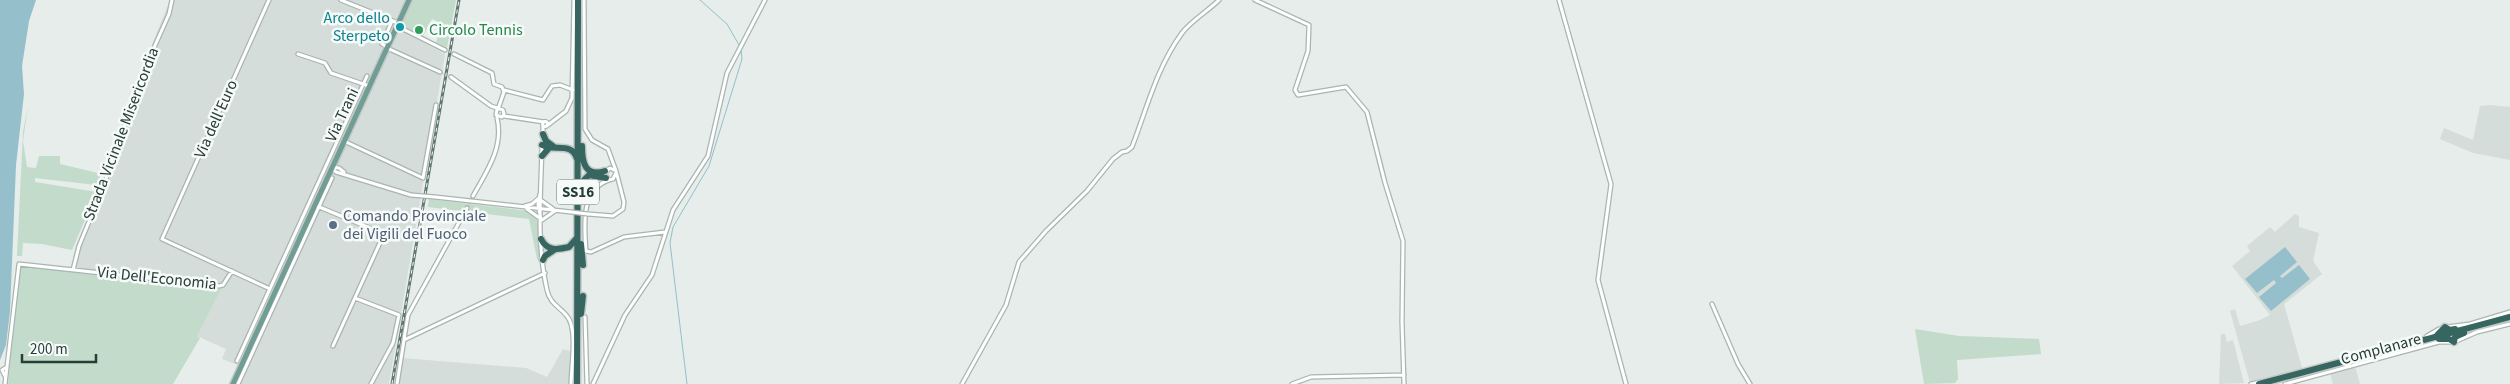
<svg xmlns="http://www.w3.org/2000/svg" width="2510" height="384" font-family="'Source Sans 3',sans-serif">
<rect width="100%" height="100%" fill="#e6edea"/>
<!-- built -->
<path fill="#d4ddd9" d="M170,0H405L392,25L445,54L389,384H229L238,365L222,359L226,349L197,336L220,289L196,282L185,284L70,272L76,246L106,172L143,67Z
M2490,105L2510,107V160L2473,153L2440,139L2444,128L2473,140L2480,106Z
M2295,214L2299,216V227L2319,233L2313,261L2322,274L2284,304L2302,368L2250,383L2230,311L2235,309L2240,326L2260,320L2270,315L2232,266L2250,251L2247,246L2270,227L2275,232Z
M2221,334H2225L2227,342L2233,340L2244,383L2219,384Z
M563,349L570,351L569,384H397L402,358L526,368L547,377Z
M2355,366L2360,384H2333L2330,373Z"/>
<!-- green -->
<path fill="#c2dbca" d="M412,0H456L447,48L436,42L443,24L432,19L423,36L400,24Z
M28,106L23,141L27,167L36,168L39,156H60V164L102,174L96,185L35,178V182L97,192L72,250L42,244L23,243L22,256H17L23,132Z
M429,199L528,211L537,218L542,267L537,259L529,219L428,207Z
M20,265L185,284L196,282L221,289L197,336L200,338L173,384H8Z
M1915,329L1959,336L2039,339L2041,354L1957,360L1958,379L1955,383L1924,384Z"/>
<!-- water -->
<path fill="#95bfcb" d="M0,0H36L29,21L22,66L24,94L16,165L10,311L6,345L0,360Z
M2285,247L2297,262L2280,276L2282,278L2299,265L2310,279L2271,311L2259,297L2276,283L2274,280L2257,293L2245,279Z"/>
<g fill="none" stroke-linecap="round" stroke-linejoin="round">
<!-- stream -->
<path stroke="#95bfcb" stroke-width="1" d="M700,0L727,24L739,45
M687,384L670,243L673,227L709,166L742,59L741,49"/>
<!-- minor-tunnel -->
<path stroke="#c0cac6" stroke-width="3" stroke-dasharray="3 1.5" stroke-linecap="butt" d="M440,72L451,77
M467,208L473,196"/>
<defs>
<path id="minor" d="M269,0L162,239L270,289
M341,0L398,23
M584,0L585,129L592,140L608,149L616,171
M1255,0L1309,25L1308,51L1295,90L1298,95L1346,87L1367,112L1385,183L1403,241L1402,322L1404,384
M1559,0L1611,184L1598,280L1626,384
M401,28L445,50
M387,47L382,44L392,21
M387,48L440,72
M298,54L325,63L331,73L369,86
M454,54L492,73L494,84L502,87L504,92L498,109
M451,77L491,106L503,110L504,114L502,117L496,115L497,109
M504,90L543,100L552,86L560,85L573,90
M504,116L544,122
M542.5 124a2.5 2.5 0 1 1 5 0a2.5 2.5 0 1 1-5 0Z
M548,125L566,111L572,98L574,0
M543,134V126
M344,141L423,178L436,105
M542,145C541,194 536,242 547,290C550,304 559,306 567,316C578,329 571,367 571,384
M332,167L339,168L344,172
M332,168L336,172L411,195
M616,173L613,179C580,186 584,225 586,251L591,252L624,237L665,232
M540,194L538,204L541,220
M473,196C487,171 504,147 497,118
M435,197L571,212
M542,201L553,209
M317,206L384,234L333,346
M525,206L532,204L539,198
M527,209L538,217
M588,214L613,216L623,209L624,202L616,171L610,168L605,172
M542,220L555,211
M73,270L79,246L102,190L145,68L169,14L172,0
M355,298L399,315L393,343L371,384
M1712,304L1738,364L1750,384
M585,317L587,384
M2447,327L2470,324L2510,312
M2427,336L2439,329
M404,339L408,315L467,208
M237,361L367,76
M5,376L2,370L7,367
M5,384L19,264L184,282L196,280L219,286L223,285L232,271
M238,384L332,178
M397,384L404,340L545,273
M593,384L625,315L652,275L673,210L708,156L727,73L765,0
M962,384L1006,305L1019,262L1046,231L1087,191L1113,159L1122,152L1127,151L1132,147C1147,108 1157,67 1182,33C1191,21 1208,11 1219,0
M1292,384L1311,377L1404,375
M2251,384L2260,382
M2285,384L2439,342H2454L2477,332L2510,324"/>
<path id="major" d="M233,384L409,0"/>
<path id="highway" d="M543,134L546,141L554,147
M542,145C554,152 572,141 577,159
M582,146C582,163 585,177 605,171
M542,156L549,148
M581,193L584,180L589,175L606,178
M541,239C547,251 557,250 569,247L576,239
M581,244L583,265
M543,260L545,256L554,250
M581,314L583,296
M2438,334L2445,327L2450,330L2455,329
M2439,339H2449L2454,342L2455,337L2464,333
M577,384L578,0
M2259,384L2510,317"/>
</defs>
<!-- minor casing -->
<use href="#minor" stroke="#a9b5b1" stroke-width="5.5"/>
<!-- major casing -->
<use href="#major" stroke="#c3c9c7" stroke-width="8"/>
<!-- highway casing -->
<use href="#highway" stroke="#c3c9c7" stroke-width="9"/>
<!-- minor -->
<use href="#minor" stroke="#fff" stroke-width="3"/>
<!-- major -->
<use href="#major" stroke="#709d94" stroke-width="5"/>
<!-- highway -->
<use href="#highway" stroke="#36665f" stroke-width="6"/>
<defs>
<path id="rail" d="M392,384L459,0"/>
</defs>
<!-- rail casing -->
<use href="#rail" stroke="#627873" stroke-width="3"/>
<!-- rail -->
<use href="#rail" stroke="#f6faf8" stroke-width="1" stroke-dasharray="4" stroke-linecap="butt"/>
<defs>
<path id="minor-bridge" d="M411,195L435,197
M571,212L588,214"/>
</defs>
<!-- minor-bridge casing -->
<use href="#minor-bridge" stroke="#a9b5b1" stroke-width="5.5" stroke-linecap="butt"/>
<!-- minor-bridge -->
<use href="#minor-bridge" stroke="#fff" stroke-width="3"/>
</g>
<!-- markers -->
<circle fill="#0f9aa8" stroke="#f6faf8" stroke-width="2" cx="400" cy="27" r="5"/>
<circle fill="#2e9e5b" stroke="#f6faf8" stroke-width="2" cx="419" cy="30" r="5"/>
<circle fill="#5c6f8a" stroke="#f6faf8" stroke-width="2" cx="333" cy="225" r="5"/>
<g text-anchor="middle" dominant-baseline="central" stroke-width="5" stroke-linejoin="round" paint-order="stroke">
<!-- shield labels -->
<rect fill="#f6faf8" stroke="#657672" stroke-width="1" x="557" y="179.5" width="42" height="25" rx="4"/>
<g font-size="15" font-weight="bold" fill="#273d38">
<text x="578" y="192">SS16</text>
</g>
<!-- culture labels -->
<g font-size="16" fill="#0d838f" stroke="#f6faf8" text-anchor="end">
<text x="390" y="18">Arco dello<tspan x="390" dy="18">Sterpeto</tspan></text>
</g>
<!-- leisure labels -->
<g font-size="16" fill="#27864d" stroke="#f6faf8" text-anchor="start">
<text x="429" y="30">Circolo Tennis</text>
</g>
<!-- street labels -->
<g font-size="16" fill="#273d38" stroke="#f6faf8">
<text transform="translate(342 115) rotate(-65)">Via Trani</text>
<text transform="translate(216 119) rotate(-66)">Via dell'Euro</text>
<text transform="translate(121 134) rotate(-69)">Strada Vicinale Misericordia</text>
<text transform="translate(157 278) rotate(6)">Via Dell'Economia</text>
<text transform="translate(2381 349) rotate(-15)">Complanare</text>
</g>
<!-- service labels -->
<g font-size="16" fill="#4e5e75" stroke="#f6faf8" text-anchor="start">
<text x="343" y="216">Comando Provinciale<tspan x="343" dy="18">dei Vigili del Fuoco</tspan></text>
</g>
</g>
<!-- scale -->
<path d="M22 354v8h74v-8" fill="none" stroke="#273d38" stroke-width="2.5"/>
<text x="30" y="354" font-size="15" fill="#273d38" stroke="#f6faf8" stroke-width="4" paint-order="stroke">200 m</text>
</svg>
